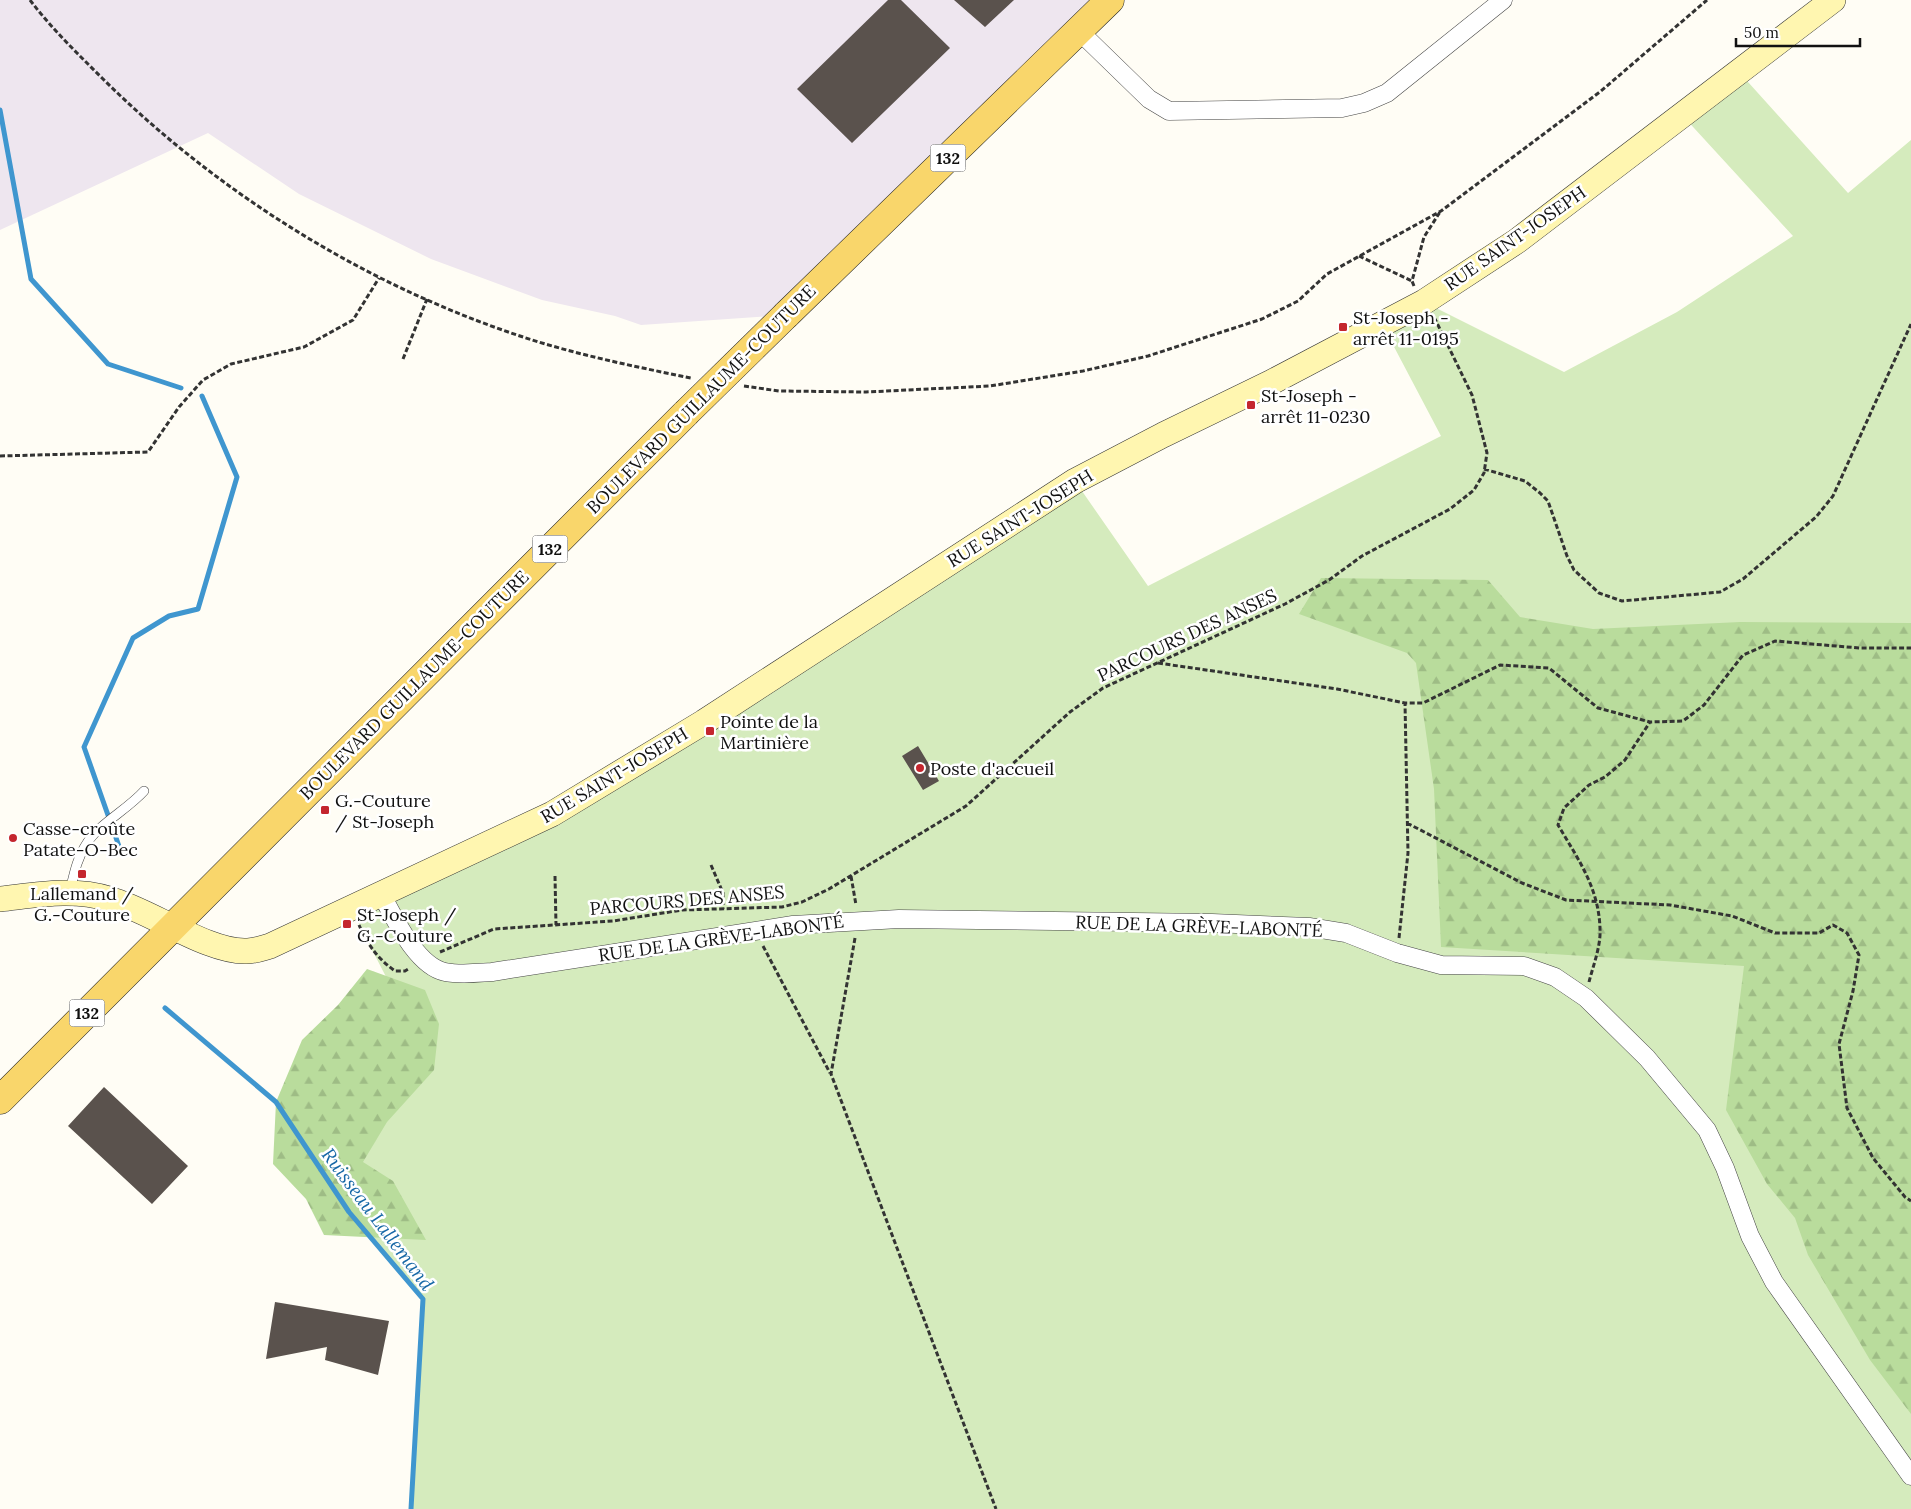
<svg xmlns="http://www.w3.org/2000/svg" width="1911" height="1509" font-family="Lora,serif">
<defs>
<pattern id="forest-firs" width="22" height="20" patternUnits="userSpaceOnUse" patternTransform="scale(1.25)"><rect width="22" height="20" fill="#b9dc9c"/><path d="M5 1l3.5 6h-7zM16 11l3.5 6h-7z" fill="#9ebc85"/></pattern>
</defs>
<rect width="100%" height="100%" fill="#fffdf5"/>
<!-- industrial -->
<path fill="#eee6ef" d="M0,0H1110L786,315L641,325L615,316L542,300L431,259L299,194L208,133L0,230Z"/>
<!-- green -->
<path fill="#d5ebbd" d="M1739,72L1848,193L1911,140V1509H411L423,1299L349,1212L399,1002L350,907L552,814L1075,481L1148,586L1441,436L1382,324L1424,302L1564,372L1677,312L1793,236L1683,116Z"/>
<!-- forest -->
<path fill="url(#forest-firs)" d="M1321,578L1488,580L1520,617L1593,629L1740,622L1911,623V1414L1870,1360L1808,1255L1795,1218L1767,1184L1726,1110L1744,966L1441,947L1434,789L1416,663L1407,653L1299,614Z
M367,969L425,990L439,1024L434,1070L387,1122L363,1162L393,1181L426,1240L324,1235L306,1199L273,1164L276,1102L302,1040L338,1005Z"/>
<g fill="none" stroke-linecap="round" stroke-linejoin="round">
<!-- stream -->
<path stroke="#3f96cf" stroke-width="5" d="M0,110L31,279L108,364L181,388
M121,852L84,747L133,638L169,616L198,609L237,477L202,396
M165,1008L276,1102L349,1212L423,1299L411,1509"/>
</g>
<!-- building -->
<path fill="#5a524d" d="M888,0H901L950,48L852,143L797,89Z
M954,0H1014L985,27Z
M918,746L939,781L923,790L902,756Z
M104,1087L188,1166L152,1204L68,1126Z
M275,1302L389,1321L378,1375L325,1360L327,1347L266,1359Z"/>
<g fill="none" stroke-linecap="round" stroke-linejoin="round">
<defs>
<path id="lane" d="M70,891C74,874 77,858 87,843C99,824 128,809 144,791"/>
<path id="street" d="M1079,31L1149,99L1169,111L1342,108L1364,103L1387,93L1503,0
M380,892C394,917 416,966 445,972C461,975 476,973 492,972L793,925L899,919L1212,923L1309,927L1346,933L1397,953L1441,965L1524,966L1555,977L1586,998L1647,1058L1707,1130L1725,1168L1750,1236L1774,1282L1911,1476"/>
<path id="secondary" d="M0,899C37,895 73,888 109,899C150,910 208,953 247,951C255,951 263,948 270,946L552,814L704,722L1075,481L1163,435L1270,383L1424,302L1517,241L1833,0"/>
<path id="primary" d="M786,315L1110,0
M0,1100L686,413"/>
</defs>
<!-- lane casing -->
<use href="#lane" stroke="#444" stroke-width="10"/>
<!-- street casing -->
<use href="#street" stroke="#444" stroke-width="19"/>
<!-- secondary casing -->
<use href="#secondary" stroke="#333" stroke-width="26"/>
<!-- primary casing -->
<use href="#primary" stroke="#222" stroke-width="29"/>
<!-- path -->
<path stroke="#333" stroke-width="3" stroke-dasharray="5 2.5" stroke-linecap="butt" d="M30,0C51,28 77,53 102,78C217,192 362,283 517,335C573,354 632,366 691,378
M1359,256L1412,281
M1414,286L1412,281L1424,237L1440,212
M403,359L427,299
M744,386L779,391L866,392L990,386L1083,371L1148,356L1262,319L1298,301L1327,274L1441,211L1601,91L1707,0
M0,456L148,452L179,407L203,380L231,364L304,347L353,320L379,278
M1484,469L1525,481L1540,493L1548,501L1567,556L1574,570L1599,593L1622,601L1720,592L1743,579L1816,517L1833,496L1911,324
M1158,663L1337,689L1405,703H1423L1500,665L1549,668L1598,708L1650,722L1683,721L1704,705L1743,655L1775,641L1860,648H1911
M1407,823L1522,883L1566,900L1670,905L1732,916L1775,933H1819L1833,925L1847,933L1859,955L1853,991L1839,1044L1847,1108L1873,1158L1905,1197L1911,1201
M711,865L723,893V909
M555,876L556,925
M851,876L856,905
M359,925C368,945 377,958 395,971H405L410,968
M855,938L831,1074L996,1509
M1399,938L1408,853L1405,703
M763,946L830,1073
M440,952L494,929L613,921L682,910L782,907L802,902L829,889L966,806L1070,712L1103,688L1285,604L1329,580L1362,556L1450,509L1474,490L1484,473L1487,453L1472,395L1435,319
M1589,982C1593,966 1601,946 1600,929C1599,888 1578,859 1558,825L1564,808L1589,785L1605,777L1625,760L1650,722"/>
<!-- lane -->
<use href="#lane" stroke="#fff" stroke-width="9"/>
<!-- street -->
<use href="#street" stroke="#fff" stroke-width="18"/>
<!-- secondary -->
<use href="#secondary" stroke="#fff6b0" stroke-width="25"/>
<!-- primary -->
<use href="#primary" stroke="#f9d66b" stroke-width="28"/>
<defs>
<path id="primary-bridge" d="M686,413L786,315"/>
</defs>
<!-- primary-bridge casing -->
<use href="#primary-bridge" stroke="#222" stroke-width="29" stroke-linecap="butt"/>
<!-- primary-bridge -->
<use href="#primary-bridge" stroke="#f9d66b" stroke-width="28"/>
</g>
<!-- markers -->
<g fill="#c4262e" stroke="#fff" stroke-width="2">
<rect x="1338" y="322" width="10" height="10" rx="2.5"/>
<rect x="1246" y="400" width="10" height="10" rx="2.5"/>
<rect x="705" y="726" width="10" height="10" rx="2.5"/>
<circle cx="920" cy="768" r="5"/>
<rect x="320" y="805" width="10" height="10" rx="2.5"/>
<circle cx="13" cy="838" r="5"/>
<rect x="77" y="869" width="10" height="10" rx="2.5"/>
<rect x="342" y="919" width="10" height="10" rx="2.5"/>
</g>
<g text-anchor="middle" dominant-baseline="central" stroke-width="5" stroke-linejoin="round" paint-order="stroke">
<!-- shield labels -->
<g fill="#fff" stroke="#585858" stroke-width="1">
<rect x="930.5" y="144.5" width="35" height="27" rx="4"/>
<rect x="532.5" y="535.5" width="35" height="27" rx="4"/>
<rect x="69.5" y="999.5" width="35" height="27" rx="4"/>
</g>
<g font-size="16" font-weight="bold" fill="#111">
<text x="948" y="158">132</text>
<text x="550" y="549">132</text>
<text x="87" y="1013">132</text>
</g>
<!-- street labels -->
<g font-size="18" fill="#111" stroke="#fff">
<text transform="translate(1515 238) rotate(-35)">RUE SAINT-JOSEPH</text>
<text transform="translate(701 399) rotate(-45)">BOULEVARD GUILLAUME-COUTURE</text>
<text transform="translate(1020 518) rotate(-32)">RUE SAINT-JOSEPH</text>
<text transform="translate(1187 635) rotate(-25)">PARCOURS DES ANSES</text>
<text transform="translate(414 685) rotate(-45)">BOULEVARD GUILLAUME-COUTURE</text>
<text transform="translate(614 775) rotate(-31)">RUE SAINT-JOSEPH</text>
<text transform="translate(687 900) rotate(-5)">PARCOURS DES ANSES</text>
<text transform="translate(1199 926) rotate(2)">RUE DE LA GRÈVE-LABONTÉ</text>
<text transform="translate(721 938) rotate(-8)">RUE DE LA GRÈVE-LABONTÉ</text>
</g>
<!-- poi labels -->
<g font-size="18" fill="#111" stroke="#fff" text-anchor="start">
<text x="1353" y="317">St-Joseph -<tspan x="1353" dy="21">arrêt 11-0195</tspan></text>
<text x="1261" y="395">St-Joseph -<tspan x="1261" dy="21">arrêt 11-0230</tspan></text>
<text x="720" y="721">Pointe de la<tspan x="720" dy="21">Martinière</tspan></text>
<text x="930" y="768">Poste d'accueil</text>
<text x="335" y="800">G.-Couture<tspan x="335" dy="21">/ St-Joseph</tspan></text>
<text x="23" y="828">Casse-croûte<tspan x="23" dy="21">Patate-O-Bec</tspan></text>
<text x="82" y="893" text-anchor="middle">Lallemand /<tspan x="82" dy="21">G.-Couture</tspan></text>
<text x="357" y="914">St-Joseph /<tspan x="357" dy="21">G.-Couture</tspan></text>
</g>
<!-- water labels -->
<g font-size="19" font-style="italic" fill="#1768a6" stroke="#fff">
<text transform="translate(378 1219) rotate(53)">Ruisseau Lallemand</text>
</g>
</g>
<!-- scale -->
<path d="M1736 38v8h124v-8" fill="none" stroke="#111111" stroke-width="2.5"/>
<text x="1744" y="38" font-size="15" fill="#111111" stroke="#ffffff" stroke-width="4" paint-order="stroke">50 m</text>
</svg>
